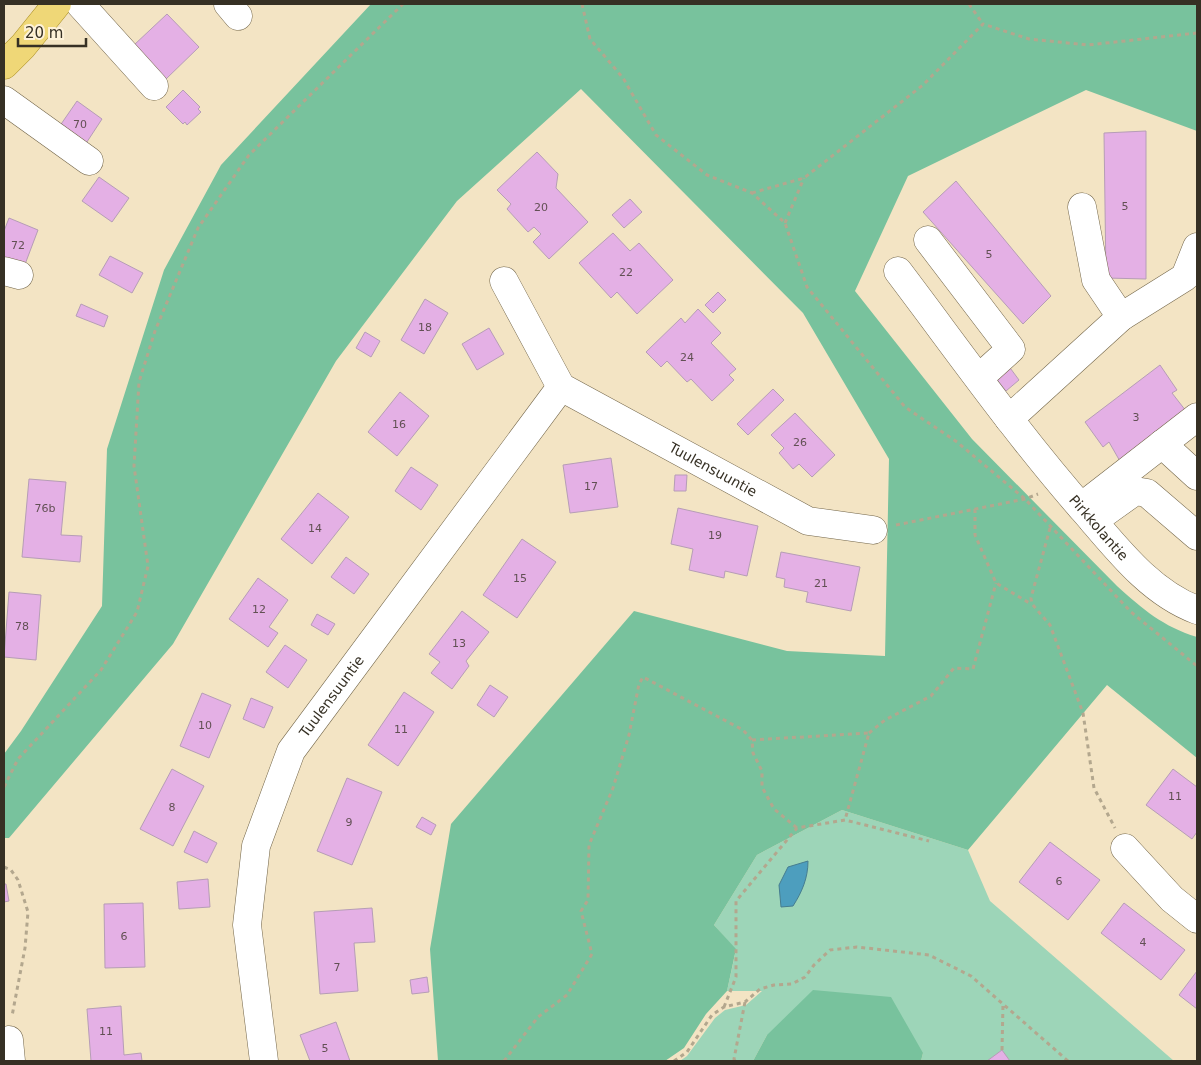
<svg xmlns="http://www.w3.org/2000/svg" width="1201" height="1065" font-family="'DejaVu Sans',sans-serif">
<rect width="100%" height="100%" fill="#f3e4c4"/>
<!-- green -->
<path fill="#9dd5b8" d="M842,810L968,850L990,901L1174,1061H921L923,1053L767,1035L753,1061H680L687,1056L715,1018L725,1010L746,1005L762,991H727L736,950L714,925L757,855Z"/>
<!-- forest -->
<path fill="#78c29d" d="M371,4H1197V131L1086,90L908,176L855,291L972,439L1117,586C1144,610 1162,626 1197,637V758L1107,685L968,850L842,810L757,855L714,925L736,949L727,991L706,1014L684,1048L665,1061H438L430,949L451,824L634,611L787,651L885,656L889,459L803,313L581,89L457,201L336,361L173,644L9,838H4V754L21,731L102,606L107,449L164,270L221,165Z
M813,990L891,997L923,1053L921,1061H753L767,1035Z"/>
<!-- water -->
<path fill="#4d9ebe" stroke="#467d90" d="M808,861C808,878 802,892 793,906L781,907L779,885L788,867Z"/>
<!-- building -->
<path fill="#e4b0e5" stroke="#b69db6" d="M167,14L199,47L166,79L134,45Z
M183,90L200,107L198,109L201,112L187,125L185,122L183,124L166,107Z
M77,101L102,119L83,148L57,130Z
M1146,131V279L1106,278L1104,133Z
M537,152L558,174L556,188L588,222L549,259L533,242L541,234L534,227L528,232L507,209L511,204L497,190Z
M99,177L129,198L112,222L82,201Z
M956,181L1051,296L1023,324L923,212Z
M630,199L642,212L624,228L612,215Z
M9,218L38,230L24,267L4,259V231Z
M613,233L630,251L639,243L673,280L637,314L617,292L611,298L579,263Z
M110,256L143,273L132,293L99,275Z
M718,292L726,300L713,313L705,305Z
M425,299L448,313L424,354L401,340Z
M81,304L108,316L104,327L76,316Z
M698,309L721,333L711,343L736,369L729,375L734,380L712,401L691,379L687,382L667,361L661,367L646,352L681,318L685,323Z
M489,328L504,354L477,370L462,344Z
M365,332L380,341L371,357L356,348Z
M1005,361L1019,380L1006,391L991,372Z
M1160,365L1177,390L1172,393L1186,411L1121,463L1109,442L1103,447L1085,422Z
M773,389L784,400L748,435L737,424Z
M400,392L429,416L397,456L368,432Z
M795,413L835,455L812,477L799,464L793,469L779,453L784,448L771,435Z
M611,458L618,507L570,513L563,465Z
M411,467L438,485L421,510L395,491Z
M675,475H687L686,491H674Z
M29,479L66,482L61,535L82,536L80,562L22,557Z
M318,493L349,517L312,564L281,539Z
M678,508L758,526L747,576L725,571L724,578L689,570L693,549L671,544Z
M522,539L556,562L517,618L483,595Z
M781,552L860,567L851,611L806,602L808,592L784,587L785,579L776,577Z
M346,557L369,574L354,594L331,577Z
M258,578L288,600L269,627L278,633L268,647L229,619Z
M9,592L41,595L36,660L4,657Z
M462,611L489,632L466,661L469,666L452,689L431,673L440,662L429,654Z
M317,614L335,624L328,635L311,625Z
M285,645L307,660L288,688L266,672Z
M490,685L508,697L494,717L477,705Z
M404,692L434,712L398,766L368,745Z
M202,693L231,705L209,758L180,746Z
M251,698L273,707L264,728L243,719Z
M172,769L204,786L173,846L140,829Z
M1173,769L1197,787V832L1192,839L1146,805Z
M347,778L382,792L352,865L317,851Z
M422,817L436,825L431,835L416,827Z
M194,831L217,843L207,863L184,852Z
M1050,842L1100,880L1068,920L1019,882Z
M208,879L210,907L179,909L177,882Z
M4,884H6L9,901L4,902Z
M143,903L145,967L105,968L104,904Z
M1124,903L1185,950L1161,980L1101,933Z
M372,908L375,942L354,943L358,991L320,994L314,912Z
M1197,971V1009L1179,995Z
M427,977L429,992L412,994L410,980Z
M121,1006L124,1055L141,1053L142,1061H91L87,1009Z
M336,1022L350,1061H310L300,1035Z
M1002,1050L1010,1061H987Z"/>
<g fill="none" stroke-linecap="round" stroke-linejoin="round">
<defs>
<g id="minor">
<path d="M80,4L154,86"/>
<path d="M228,4L238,16"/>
<path d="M4,100L89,161"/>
<path d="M1082,207L1096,280L1121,317"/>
<path d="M928,240L1011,349L979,378"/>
<path d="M4,271L19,275"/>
<path id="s1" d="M898,271C960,353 1019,437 1087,514C1118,550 1151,593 1197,610"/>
<path d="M504,281L561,387"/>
<path d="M1009,419L1121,317L1185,277L1197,247"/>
<path d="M1162,444L1197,476"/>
<path d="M1081,507L1197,417"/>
<path d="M1093,521L1135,491L1147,493L1197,536"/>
<path d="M1125,848L1172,899L1197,919"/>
<path d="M9,1040L11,1061"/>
<path id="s2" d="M264,1061L247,925L256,846L291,751L561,387L808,521L873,530"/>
</g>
<path id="major" d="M4,65L23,46L57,4"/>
</defs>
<!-- minor casing -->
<use href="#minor" stroke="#73664a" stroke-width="29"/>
<!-- major casing -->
<use href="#major" stroke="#a78b1f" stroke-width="29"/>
<!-- path -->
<path stroke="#b3a78e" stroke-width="3" stroke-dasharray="4 4" stroke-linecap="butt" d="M582,4L590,39L623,78L656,135L707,175L752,193L785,223L807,287L905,407L957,442L1025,499L1131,612L1197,666
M969,4L983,24
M752,193L804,178L923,85L983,24L1029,39L1088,45L1197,33
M785,223L804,178
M975,509V535L996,583L1031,604
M896,525L1025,499L1038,494
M1050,528L1031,598L1032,604L1050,625L1083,713L1094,788L1115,828
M869,733L885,720L931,696L954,668L973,669L996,583
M752,740L869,733L845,820
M4,787L18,759L101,670L137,612L148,566L134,466L139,382L155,331L198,228L249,155L403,4
M4,867L11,870L18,880L28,912L25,948L12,1016
M724,1007L736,977V901L797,828L845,820L929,841
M1002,1050L1003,1004
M504,1061L538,1017L567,995L592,954L581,911L588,900L589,845L613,788L629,735L639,684L643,677L743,730L752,740L753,753L762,771V787L774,809L797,828
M674,1061L687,1052L712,1015L724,1007L745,1002L760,989L774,985L792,984L805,977L814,965L830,950L857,947L929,955L971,976L1068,1061
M735,1061L734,1059L745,1002"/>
<!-- minor -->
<use href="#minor" stroke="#fff" stroke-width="28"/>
<!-- major -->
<use href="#major" stroke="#efd777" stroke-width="28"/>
</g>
<g text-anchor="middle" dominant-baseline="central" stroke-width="5" stroke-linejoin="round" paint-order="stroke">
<!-- number labels -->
<g font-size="11" fill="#625054">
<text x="80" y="124">70</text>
<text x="1125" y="206">5</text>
<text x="541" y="207">20</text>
<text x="18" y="245">72</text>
<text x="989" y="254">5</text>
<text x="626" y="272">22</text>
<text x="425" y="327">18</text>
<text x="687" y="357">24</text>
<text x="1136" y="417">3</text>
<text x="399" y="424">16</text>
<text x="800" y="442">26</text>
<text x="591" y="486">17</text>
<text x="45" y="508">76b</text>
<text x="315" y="528">14</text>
<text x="715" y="535">19</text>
<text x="520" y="578">15</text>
<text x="821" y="583">21</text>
<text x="259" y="609">12</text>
<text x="22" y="626">78</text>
<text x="459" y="643">13</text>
<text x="205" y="725">10</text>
<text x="401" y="729">11</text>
<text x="1175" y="796">11</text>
<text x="172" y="807">8</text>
<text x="349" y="822">9</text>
<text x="1059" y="881">6</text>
<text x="124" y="936">6</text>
<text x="1143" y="942">4</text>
<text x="337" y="967">7</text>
<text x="106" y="1031">11</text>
<text x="325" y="1048">5</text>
</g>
<!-- street labels -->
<g font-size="14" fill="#363024" stroke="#fef2d8">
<text stroke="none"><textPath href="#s2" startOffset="944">Tuulensuuntie</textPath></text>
<text stroke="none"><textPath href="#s1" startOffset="326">Pirkkolantie</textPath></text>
<text stroke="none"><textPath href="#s2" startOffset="386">Tuulensuuntie</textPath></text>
</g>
</g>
<!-- border -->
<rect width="1201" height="1065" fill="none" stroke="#363024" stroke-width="10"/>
<!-- scale -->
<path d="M18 38v8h68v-8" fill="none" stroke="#363024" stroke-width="2.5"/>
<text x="25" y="38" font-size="15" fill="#363024" stroke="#fef2d8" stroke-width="4" paint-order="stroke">20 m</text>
</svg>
